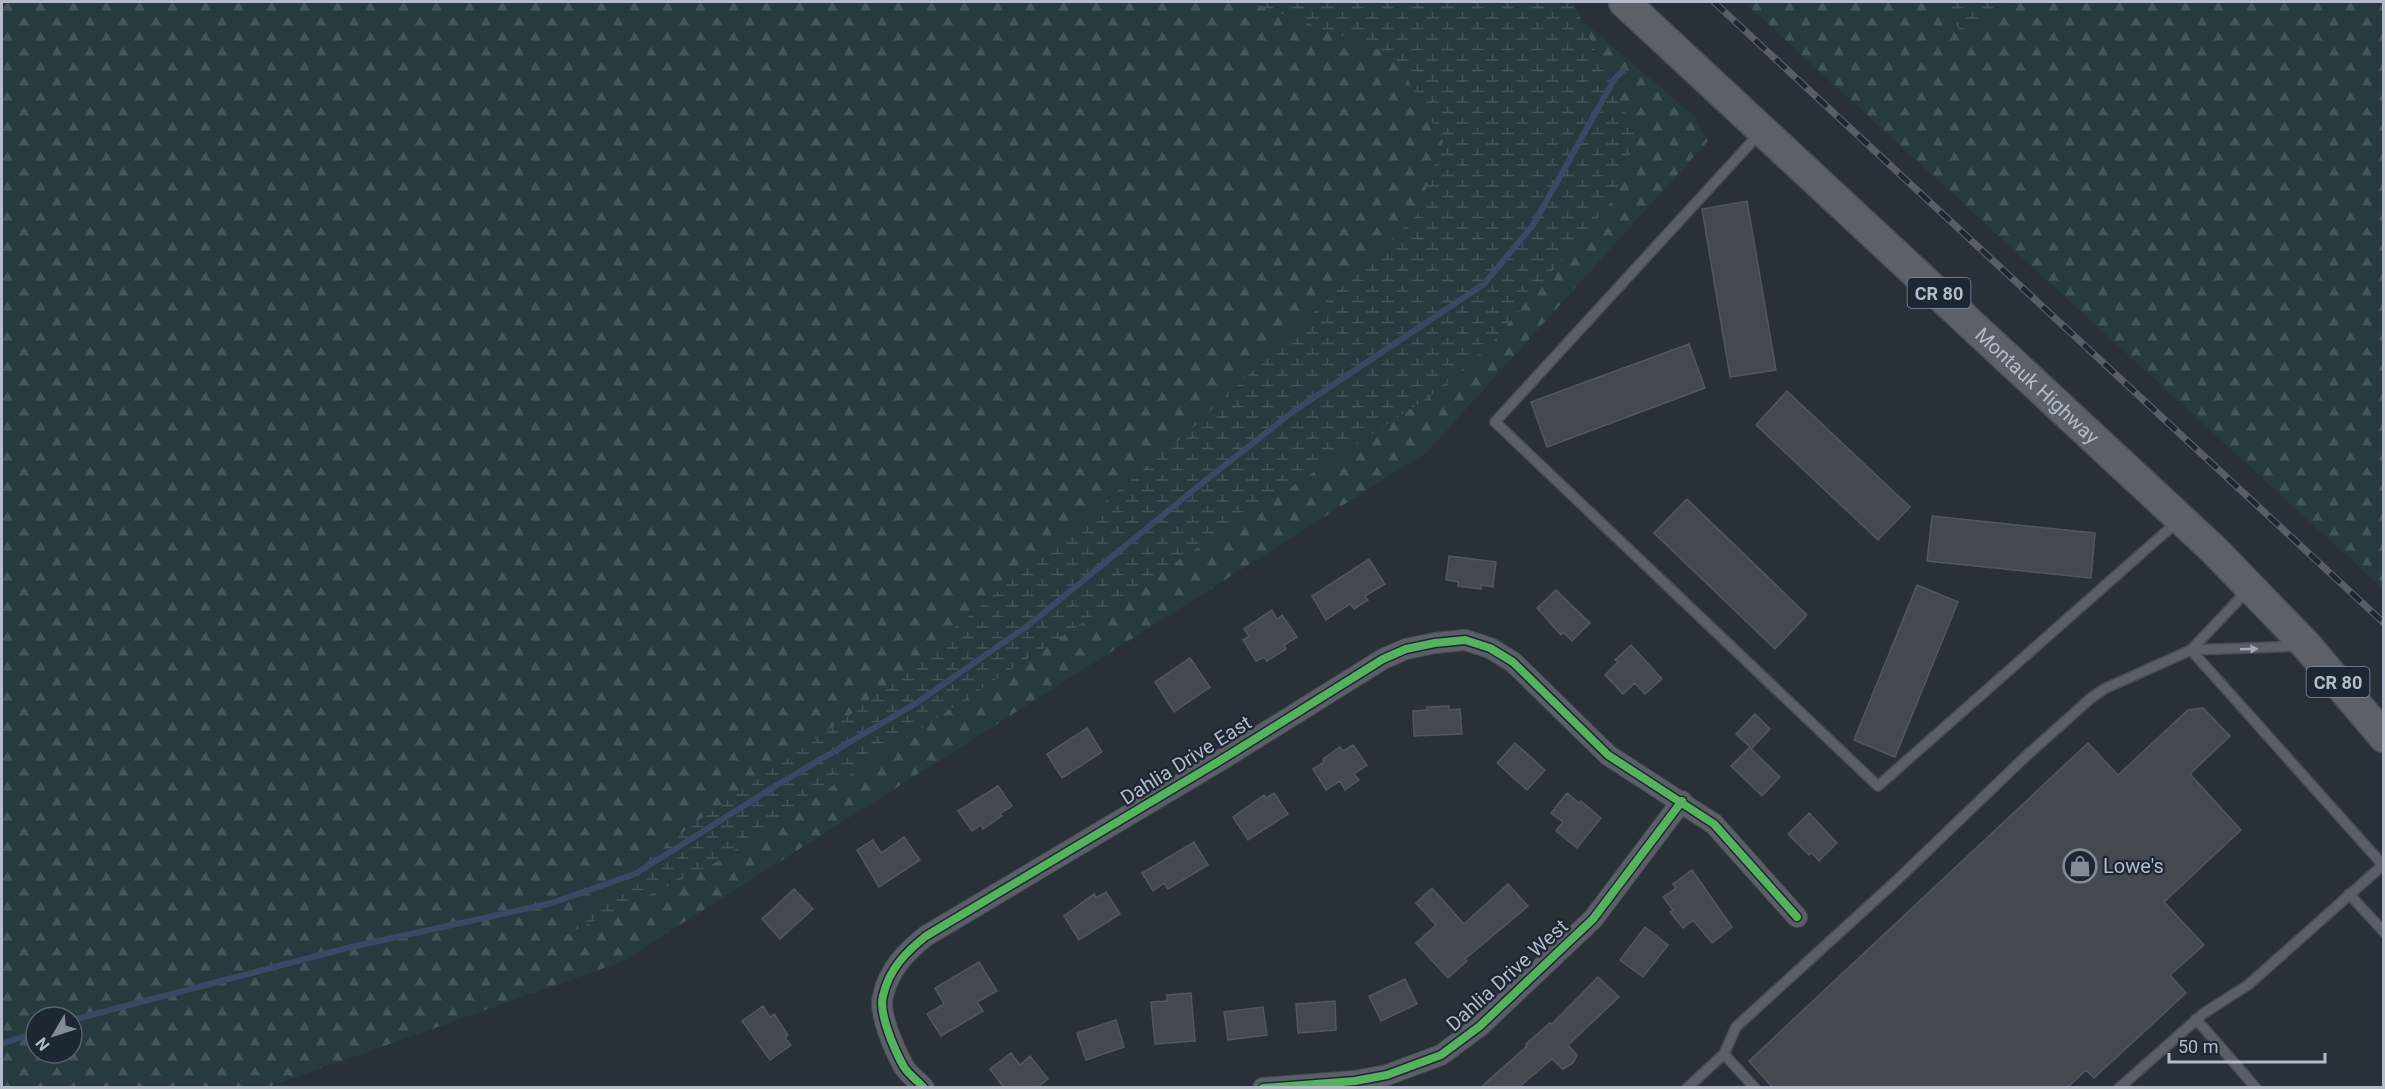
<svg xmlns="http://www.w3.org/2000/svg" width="2385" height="1089" font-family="Roboto,sans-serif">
<defs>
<pattern id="forest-firs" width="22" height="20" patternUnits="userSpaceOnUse" patternTransform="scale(1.5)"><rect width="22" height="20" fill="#273a3e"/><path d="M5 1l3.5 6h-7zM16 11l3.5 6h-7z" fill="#445559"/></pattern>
<pattern id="wetland-marsh" width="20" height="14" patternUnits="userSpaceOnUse" patternTransform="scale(1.5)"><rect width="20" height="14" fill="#273a3e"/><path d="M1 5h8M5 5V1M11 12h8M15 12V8" fill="none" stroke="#445559"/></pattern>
</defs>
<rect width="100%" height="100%" fill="#2a3038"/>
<!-- forest -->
<path fill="url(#forest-firs)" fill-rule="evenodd" d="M2,2H1560L1695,117L1708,141L1427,452L621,962L268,1087L2,1088ZM36,1017H72V1053H36Z
M1744,2H2383V589Z"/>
<!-- wetland -->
<path fill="url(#wetland-marsh)" d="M1250,2H1573L1637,138L1612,201L1490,345L1435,393L710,866L557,939L692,825L858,709L1187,433L1417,215L1443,141L1393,55Z
M1946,2H2021L1961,34Z"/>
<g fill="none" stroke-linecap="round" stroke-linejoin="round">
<!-- stream -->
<path stroke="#384963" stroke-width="6" d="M72,1020L347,948L552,903L635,874L777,785L918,702L1030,624L1196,488L1295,410L1484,284L1533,225L1615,78L1623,71
M2,1044L36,1032"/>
</g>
<!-- building -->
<path fill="#444950" stroke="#52575f" stroke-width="1.5" d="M1747,201L1776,370L1730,377L1702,209Z
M1689,344L1705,388L1547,447L1531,402Z
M1787,391L1910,507L1878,540L1756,425Z
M1687,499L1807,615L1775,649L1654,533Z
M1932,516L2095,533L2091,578L1927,561Z
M1449,556L1496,562L1493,587L1481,585V589L1458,586V582L1446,580Z
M1369,559L1385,584L1365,596L1368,600L1354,609L1350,604L1326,620L1312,596Z
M1917,585L1958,602L1895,757L1854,740Z
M1556,590L1590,623L1572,641L1563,632L1561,635L1537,608Z
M1272,610L1277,619L1282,615L1297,637L1284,645L1286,649L1267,661L1264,657L1256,661L1243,640L1249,636L1244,629Z
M1631,645L1662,679L1645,694L1635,683L1623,694L1605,675L1618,662L1615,660Z
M1190,658L1210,687L1174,712L1155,682Z
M1449,706V710L1460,709L1462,734L1414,736L1413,711L1427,710V707Z
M2203,708L2230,736L2190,774L2241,830L2164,902L2204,945L2170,975L2186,993L2094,1078L2086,1070L2067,1088H1773L1749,1061L2088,743L2118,775L2188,710Z
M1755,714L1770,729L1751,749L1780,777L1762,796L1731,766L1750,747L1736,734Z
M1087,728L1102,752L1062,778L1047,754Z
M1515,743L1545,770L1527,790L1497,763Z
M1353,745L1367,765L1354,774L1359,780L1345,790L1340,781L1326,790L1313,769L1324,762L1323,759L1340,747L1343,751Z
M998,786L1012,806L1000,814L1002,816L983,829L981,825L972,831L958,811Z
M1274,793L1288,814L1248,840L1233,817L1264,795L1266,798Z
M1567,793L1579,803L1581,801L1601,818L1577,848L1556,831L1563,822L1551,813Z
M1809,813L1837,843L1819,861L1812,853L1809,855L1788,834Z
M904,837L920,860L879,887L857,850L873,840L881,853Z
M1194,842L1208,865L1168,889L1164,883L1153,891L1142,873Z
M1692,870L1732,927L1712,943L1693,920L1683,928L1670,912L1673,910L1663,897L1676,888L1673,884Z
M1508,884L1528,906L1465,959L1467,961L1448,978L1416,943L1436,925L1416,903L1432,888L1464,924Z
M794,889L813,909L780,939L762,919Z
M1106,892L1120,914L1079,940L1064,916L1094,894L1096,898Z
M1645,927L1668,945L1643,977L1620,960Z
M979,962L997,991L977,1002L983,1011L941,1036L927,1014L944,1004L935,988Z
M1598,977L1619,997L1568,1045L1577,1055L1573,1063L1563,1069L1552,1059L1518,1088H1480L1527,1046L1526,1044L1550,1023L1552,1024Z
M1405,979L1417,1004L1381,1021L1369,996Z
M1191,993L1195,1041L1155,1044L1151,1002L1167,1001V995Z
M1335,1001L1336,1030L1298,1033L1296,1004Z
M763,1006L770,1017L774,1014L788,1035L785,1038L791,1045L770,1060L742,1021Z
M1263,1007L1267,1035L1228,1040L1224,1012Z
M1116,1020L1124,1047L1086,1060L1077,1033Z
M1011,1053L1020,1065L1030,1056L1048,1079L1037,1088H1004L990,1069Z"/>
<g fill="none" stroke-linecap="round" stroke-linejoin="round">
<defs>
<path id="service" d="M1759,134L1495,422L1878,786L2178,521
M2191,650L2383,865
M2191,650L2299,646
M2349,894L2384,932
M2196,1019L2256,1088
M1724,1054L1736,1027L1896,881L2025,757L2091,698L2104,689L2191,650L2247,591
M1687,1088L1724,1054L1755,1088
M2119,1088L2204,1013L2248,985L2384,864"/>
<path id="minor" d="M924,1088C918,1081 909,1075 904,1067C895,1051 878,1013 883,996C889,969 906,952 926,936L1221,760L1383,659L1406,649L1435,643L1465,640L1490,648L1513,662L1608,755L1714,824L1797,917
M1263,1088L1355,1081L1387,1075L1441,1055L1480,1026L1593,919L1682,801"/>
<g id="primary">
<path id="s1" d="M1624,2L2214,550L2307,646L2384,737"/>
</g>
</defs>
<!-- service casing -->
<use href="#service" stroke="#484c53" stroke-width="12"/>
<!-- minor casing -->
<use href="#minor" stroke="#484c53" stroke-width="22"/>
<!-- primary casing -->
<use href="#primary" stroke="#484c55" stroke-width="33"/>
<!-- service -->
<use href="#service" stroke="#5a5e66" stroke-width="9"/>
<!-- minor -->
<use href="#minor" stroke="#5a5e66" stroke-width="20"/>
<!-- primary -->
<use href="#primary" stroke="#5c6168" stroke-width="30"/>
<defs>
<path id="rail" d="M1714,2L2384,623"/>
</defs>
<!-- rail casing -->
<use href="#rail" stroke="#595d64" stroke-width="7"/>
<!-- rail -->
<use href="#rail" stroke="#1d2633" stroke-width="4.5" stroke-dasharray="14" stroke-linecap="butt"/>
<defs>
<path id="cycleway" d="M924,1088C918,1081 909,1075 904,1067C895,1051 878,1013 883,996C889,969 906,952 926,936L1221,760L1383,659L1406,649L1435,643L1465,640L1490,648L1513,662L1608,755L1714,824L1797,917
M1263,1088L1355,1081L1387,1075L1441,1055L1480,1026L1593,919L1682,801"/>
</defs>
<!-- cycleway casing -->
<use href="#cycleway" stroke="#1d2633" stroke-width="11"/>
<!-- cycleway -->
<use href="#cycleway" stroke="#56b35d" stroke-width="8"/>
</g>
<!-- one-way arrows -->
<defs><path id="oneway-solid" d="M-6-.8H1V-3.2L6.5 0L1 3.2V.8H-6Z" transform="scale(1.5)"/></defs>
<use fill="#a2a9b5" href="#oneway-solid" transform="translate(2249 649) rotate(-2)"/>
<!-- icons -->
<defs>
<symbol id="shop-ring" viewBox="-11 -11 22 22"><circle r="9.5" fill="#1d2633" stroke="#848b96" stroke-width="1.5"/><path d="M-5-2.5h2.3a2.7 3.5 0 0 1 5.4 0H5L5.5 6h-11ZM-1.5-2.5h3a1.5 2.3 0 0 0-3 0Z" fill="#848b96"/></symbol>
</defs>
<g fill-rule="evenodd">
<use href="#shop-ring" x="2061" y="847" width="38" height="38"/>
</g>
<g text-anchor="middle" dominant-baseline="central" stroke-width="4.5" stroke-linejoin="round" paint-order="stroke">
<!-- shield labels -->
<g fill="#1d2633" stroke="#878f9c" stroke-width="1.5">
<rect x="1907.5" y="278" width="63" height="30" rx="4.5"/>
<rect x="2306.5" y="667" width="63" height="30" rx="4.5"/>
</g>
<g font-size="18" font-weight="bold" fill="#b4bcc9">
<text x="1939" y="293">CR 80</text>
<text x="2338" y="682">CR 80</text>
</g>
<!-- street labels -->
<g font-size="20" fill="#b4bcc9" stroke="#1d2633">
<text stroke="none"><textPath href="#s1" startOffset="564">Montauk Highway</textPath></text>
<text transform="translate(1186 760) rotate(-32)">Dahlia Drive East</text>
<text transform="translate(1507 975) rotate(-42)">Dahlia Drive West</text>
</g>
<!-- poi labels -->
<g font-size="20" fill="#b4bcc9" stroke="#1d2633" text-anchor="start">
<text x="2103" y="866">Lowe's</text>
</g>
</g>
<!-- border -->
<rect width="2385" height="1089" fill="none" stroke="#b4bcc9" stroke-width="6"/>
<!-- north arrow -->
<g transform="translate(54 1035) rotate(231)"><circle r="28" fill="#1d2633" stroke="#59626f" stroke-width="1.5"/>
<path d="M0-4.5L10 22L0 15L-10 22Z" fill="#848b96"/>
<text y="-9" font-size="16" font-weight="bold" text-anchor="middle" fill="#b4bcc9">N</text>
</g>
<!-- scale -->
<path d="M2169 1053v9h156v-9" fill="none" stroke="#b4bcc9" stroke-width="3"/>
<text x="2178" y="1053" font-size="18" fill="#b4bcc9" stroke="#1d2633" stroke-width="4.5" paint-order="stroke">50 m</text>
</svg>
